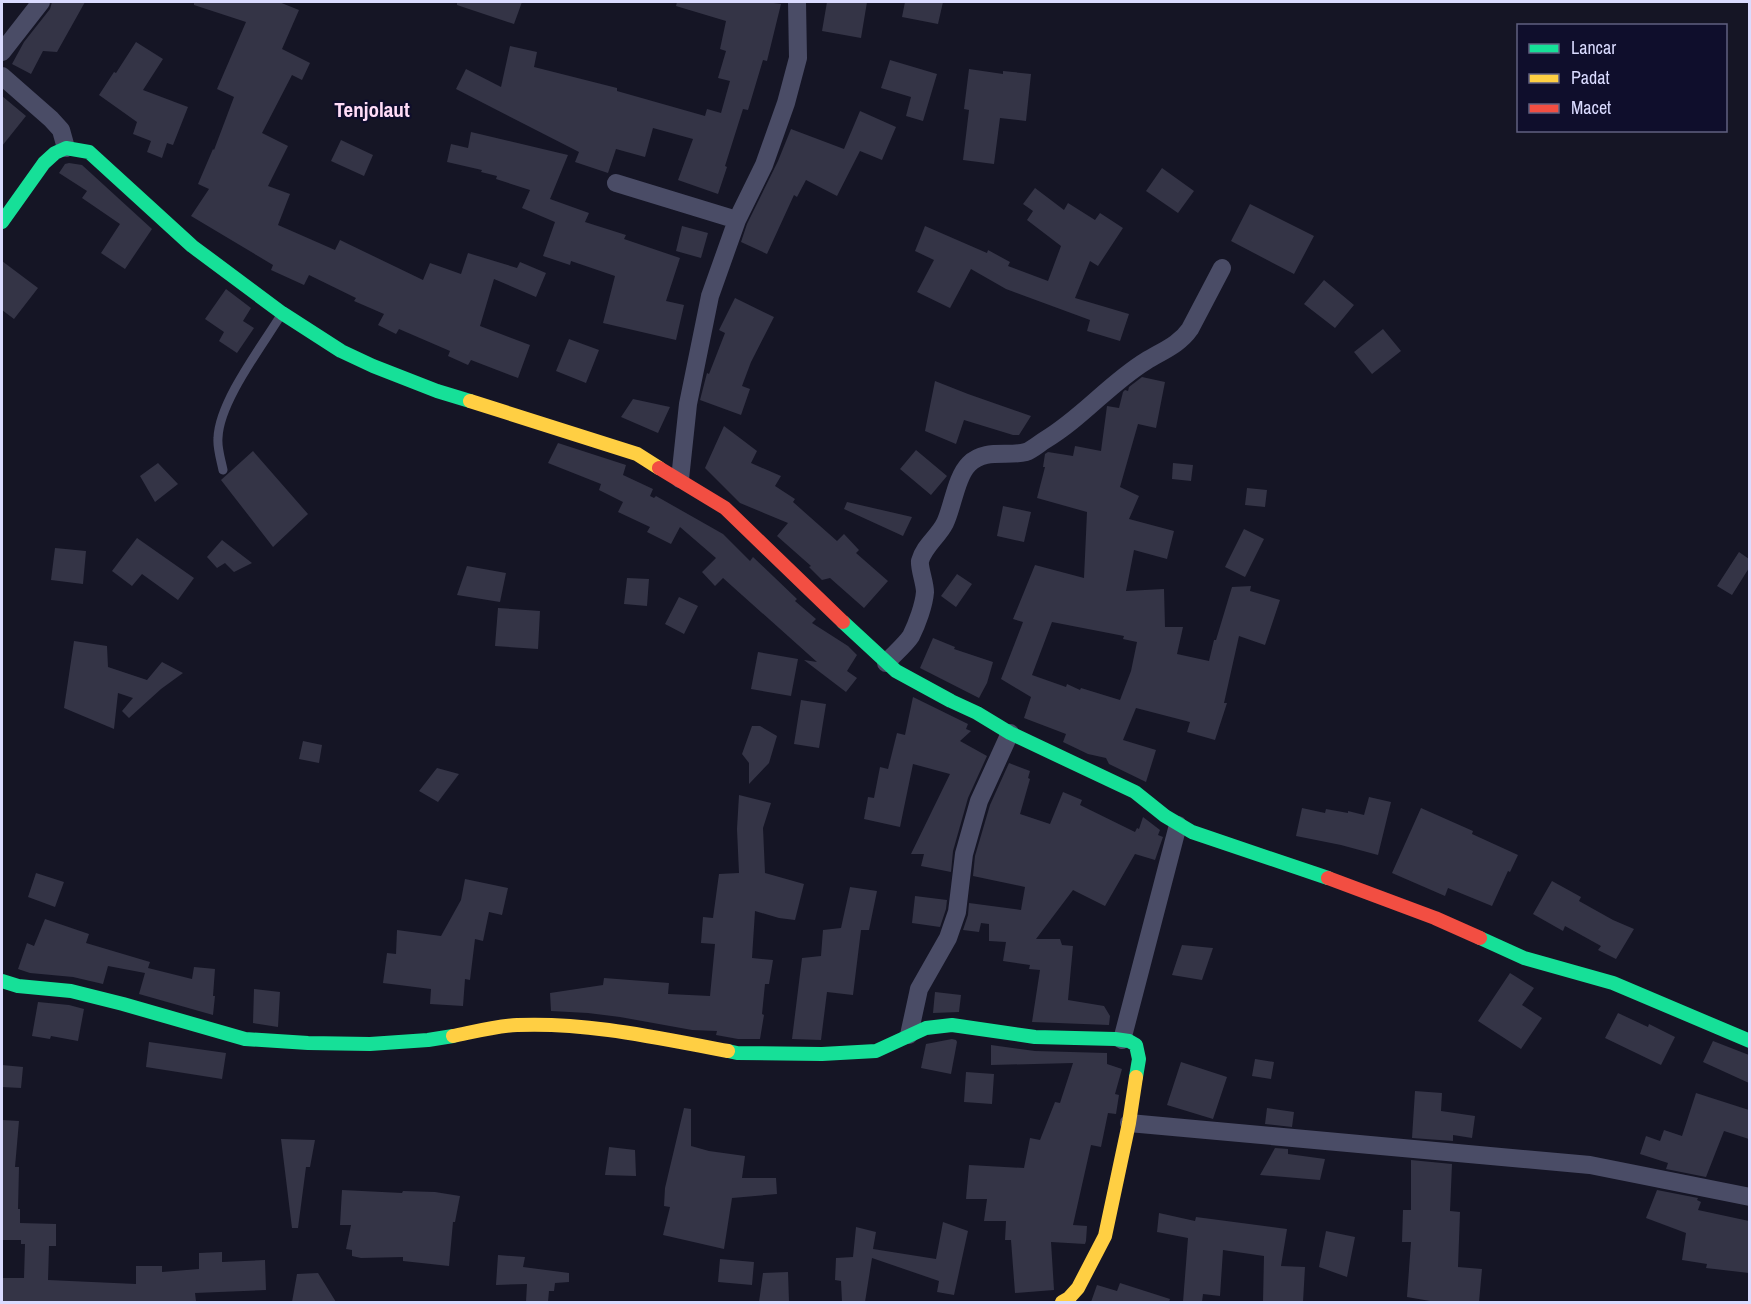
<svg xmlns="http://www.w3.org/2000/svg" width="1751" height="1304" font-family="'Archivo Narrow',sans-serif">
<rect width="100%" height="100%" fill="#151525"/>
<!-- building -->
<path fill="#343446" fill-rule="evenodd" d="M52,2H85L57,52L43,51L31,74L12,64L24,42L50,9Z
M194,2H279L299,10L282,49L310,63L302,80L292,75L262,133L288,146L268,186L290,194L278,225L335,250L340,240L423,280L430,263L461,274L468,253L517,268L520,262L546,273L536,297L494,279L480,326L530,345L518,378L471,360L468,365L448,356L450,351L399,329L396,334L378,325L384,314L354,301L356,298L309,275L304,285L271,270L273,265L191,216L209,189L198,184L213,149L214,150L234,97L217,89L246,22L194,5Z
M457,2H522L514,24L457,5Z
M677,2H766L781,4L767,61L763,60L748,110L743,109L725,166L727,167L718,194L678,180L693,139L653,128L645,157L616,149L608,173L575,162L579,152L456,89L466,69L501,87L510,46L537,52L534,67L617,88V91L705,116L707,109L721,113L730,81L718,78L726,51L720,49L726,21L676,6Z
M827,2H867L861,38L822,31Z
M905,2H943L938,24L902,17Z
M136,42L163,59L143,90L188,107L173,145L167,143L162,158L147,152L151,141L133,134L137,122L99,95L114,72L116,73Z
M890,60L937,74L923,121L906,116L911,97L881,88Z
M969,69L1003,74V71L1031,74L1026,121L1000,118L994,164L963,160L969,110L964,109Z
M2,96L26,116L2,146Z
M860,111L896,127L882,160L860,151L837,196L806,180L797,197L794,195L767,254L741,242L747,224L778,161L791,129L844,149Z
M471,132L568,155L550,199L589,213L585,222L626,235L624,239L680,258L666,301L684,305L676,340L603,323L615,276L571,261L570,265L543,256L555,222L522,208L530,190L496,179L497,176L481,172L482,170L447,162L451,144L468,148Z
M341,140L373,155L364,176L331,161Z
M69,163L82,165L152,229L125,269L101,253L120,224L82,198L87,191L59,173L65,164Z
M1162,168L1194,191L1178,213L1146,191Z
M1035,188L1064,210L1068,203L1095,220L1100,213L1123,228L1098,266L1090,261L1075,298L1129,314L1120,341L1087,331L1090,320L1006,289L971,269L950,308L917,292L934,260L915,251L925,226L987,253L988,250L1010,262L1008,266L1048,281L1061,246L1027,220L1033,211L1023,204Z
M1250,204L1314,236L1294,274L1231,241Z
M682,226L708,233L701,258L676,251Z
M2,261L38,288L14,319L2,310Z
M1324,280L1354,305L1335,328L1304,304Z
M226,289L251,308L243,321L254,328L237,353L219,341L224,332L205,319Z
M735,298L774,317L751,362L742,386L750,389L741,415L700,400L707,373L709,374L725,333L719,330Z
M1383,329L1401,351L1372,374L1354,352Z
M569,339L599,350L586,383L556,371Z
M1142,377L1165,382L1156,428L1138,424L1120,487L1139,496L1129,519L1174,531L1167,559L1134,550L1126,591L1164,589L1165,627H1183L1177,654L1209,661L1214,640H1216L1232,587L1251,586L1250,591L1280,600L1265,645L1239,636L1224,703H1227L1215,740L1187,732L1190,722L1136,708L1123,740L1156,750L1146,782L1109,764L1106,758L1088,754L1063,742L1066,734L1024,718L1031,697L1001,679L1023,622L1013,619L1035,565L1084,578L1087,512L1037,498L1045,467H1043L1045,454L1048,452L1073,456L1075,446L1101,451L1107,406L1119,408L1123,392L1125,390L1128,391L1129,387ZM1052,622L1124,636L1123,639L1137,642L1131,671L1120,700L1081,688L1080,690L1067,684L1066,687L1032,675Z
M935,381L968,394L1031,416L1019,435H1013L964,420L956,444L925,431Z
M633,399L670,407L658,433L621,417Z
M724,426L757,451L751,463L781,476L775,486L795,499L793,502L837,541L844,534L859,550L856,553L888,581L864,608L830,578L822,580L809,567L811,566L777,536L788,523L740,503L705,468Z
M558,443L626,465L623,475L653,489L650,496L654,498L656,496L723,534L750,561L753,557L797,599L795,601L816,619L812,623L848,646L857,655L847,671L857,678L846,692L804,660L817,662L723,578L715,586L702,572L716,558L680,527L671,544L647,532L650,527L618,512L623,502L599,490L601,484L548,463Z
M916,450L947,476L931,495L900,469Z
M253,451L308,514L273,547L221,480Z
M158,463L178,484L155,502L140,476Z
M1173,463L1193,465L1191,481L1172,479Z
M1247,488L1267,490L1265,507L1245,505Z
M847,502L912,517L903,536L844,509Z
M1003,506L1031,512L1024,542L997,536Z
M1244,529L1264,539L1245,577L1225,567Z
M137,538L194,578L178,600L142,574L132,586L112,571Z
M222,540L252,563L234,572L225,563L217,568L207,557Z
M55,548L86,551L83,584L51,580Z
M1739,552L1749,559V568L1732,595L1717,586Z
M467,566L506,573L500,602L457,595Z
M957,574L972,584L956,607L941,596Z
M627,578L649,579L647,606L624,604Z
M679,597L698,606L684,634L665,624Z
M498,608L540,611L538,649L495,646Z
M933,638L955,647L954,649L993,662L987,683L979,698L920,668Z
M74,641L107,646L108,667L147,680L162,662L183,673L161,689L129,718L122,711L133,698L118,693L114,729L64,708Z
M758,652L798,659L791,696L751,689Z
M913,697L968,724L966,729L971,731L960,741L987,756L968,798L953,851L951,872L921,866L924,854H911L950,774L913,764L900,827L864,819L868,797L874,798L880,767L888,769L897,733L905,735Z
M801,700L826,704L819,748L794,744Z
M752,726H760L777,736L769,763L749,784V763L742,754Z
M303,741L322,745L319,763L299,759Z
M1009,763L1030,771L1028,778L1030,779L1020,814L1050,824L1063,792L1082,800L1080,805L1135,832L1137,828L1139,829L1143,817L1160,830L1158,835L1163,837L1155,860L1135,854L1105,906L1073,890L1036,939H1060L1062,945L1073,946L1068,1000L1104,1006L1110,1016L1109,1025L1032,1022L1040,970L1029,969L1030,965L1003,961L1006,942L989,941V924L981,923L979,932L963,930L968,915L969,903L1021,910L1025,887L973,876L975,856L990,805Z
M437,768L459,774L438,802L419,791Z
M739,795L771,803L763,828L765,873L804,884L795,920L779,918L755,911L752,958L773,960L769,984H765L762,1014L764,1015L760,1039H738L716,1035L717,1031L692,1030L620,1017L588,1013L551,1011L550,993L603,985L604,978L669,983L668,994L710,996L715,944L701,943L703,917L713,918L719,874L739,873L737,829Z
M1369,797L1391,802L1378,855L1341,845L1296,836L1302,808L1325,813L1326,809L1348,813V811L1364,815Z
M1421,808L1473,831L1472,834L1518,855L1510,872L1508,871L1492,906L1448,888L1445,896L1392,873Z
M36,873L64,882L55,907L28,897Z
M465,879L508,888L502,915L489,912L483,941L475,939L470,980L465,979L463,1006L430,1004L431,989L383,983L387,953L396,954L397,930L441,936L461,900Z
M1552,881L1581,897L1579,901L1613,920L1634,929L1616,959L1598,950L1601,946L1565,926L1563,931L1533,914Z
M850,887L877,891L869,930H861L853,995L827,992L821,1040L792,1039L802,958L821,956L823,930L841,928Z
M915,896L947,900L946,909L940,927L912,923Z
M45,919L89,934L86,943L150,962L148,968L192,979L194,967L215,969L213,996H215L213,1015L139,994L145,973L108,966L103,984L73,977L30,973L18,969L27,943L34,946Z
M1182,945L1213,948L1202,980L1172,975Z
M1510,973L1534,988L1522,1005L1542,1018L1521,1049L1478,1021Z
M254,989L280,992L278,1027L253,1023Z
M935,992L961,995L959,1012L933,1013Z
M38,1002L69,1005L84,1009L78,1041L51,1036L50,1039L32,1036Z
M1618,1013L1648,1027L1649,1024L1675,1037L1661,1065L1605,1038Z
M952,1039L956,1040L957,1042L951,1074L921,1068L926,1044Z
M1713,1041L1749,1055V1083L1703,1062Z
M149,1042L226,1053L222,1079L146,1067Z
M991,1045L1035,1051L1107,1053V1064L1122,1069L1115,1094L1119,1095L1116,1114L1108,1113L1101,1147L1091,1145L1073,1225L1087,1226L1086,1241L1085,1244L1051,1242L1054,1290L1015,1293L1011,1240H1005L1006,1221H984L987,1199H966L969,1165L1024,1168L1030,1138L1040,1140L1055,1102L1060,1103L1073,1063L991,1065Z
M1255,1059L1274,1062L1271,1079L1252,1076Z
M1181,1062L1227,1077L1213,1119L1167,1105Z
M2,1065L23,1067L21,1088L2,1087Z
M966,1072L994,1074L992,1104L964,1102Z
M1415,1091L1442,1093L1441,1111L1475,1116L1472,1138L1453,1135V1141L1412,1138Z
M1696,1093L1749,1110V1139L1724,1131L1706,1177L1666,1169L1668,1163L1640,1154L1646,1136L1660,1141L1664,1130L1682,1136Z
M684,1108L691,1109V1146L709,1151L745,1156L742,1178H776L777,1194L732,1198L724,1249L663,1235L670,1207L664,1206L665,1188Z
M1267,1108L1294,1112L1292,1127L1265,1124Z
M2,1120L19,1121L15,1167H19L18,1209H20V1223L56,1224V1246H49L48,1280L136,1284V1266H162V1272L199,1269V1253L222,1252V1262L265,1260L266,1290L195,1293L196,1301L173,1302H2V1282H3V1278H24L25,1244H21V1240H2Z
M281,1139L315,1140L310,1167H306L298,1228H292Z
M609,1147L635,1150L636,1176L605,1175Z
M1275,1148L1288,1149V1154L1325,1159L1320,1180L1260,1175Z
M1411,1160L1452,1164L1450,1211L1460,1212L1458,1267L1482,1269L1479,1302H1436L1407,1297L1411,1242H1402L1403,1210H1411Z
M342,1190L402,1193L403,1191L435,1192L460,1196L455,1222H453L449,1266L403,1261V1257L361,1258L352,1256V1250L346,1249L351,1225H340Z
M1657,1190L1698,1198L1697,1200L1701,1202L1698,1210L1749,1221V1273L1706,1268L1707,1264L1682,1260L1686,1233L1646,1218Z
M1159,1213L1195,1221L1196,1217L1287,1229L1281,1266L1305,1267L1303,1302H1263L1264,1256L1223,1250L1220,1296L1203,1294L1202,1302H1183L1188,1238L1157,1232Z
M943,1222L968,1231L954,1295L937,1292L939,1281L872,1258L865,1302H842L841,1281L835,1280L836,1258L853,1257L856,1227L876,1232L873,1249L936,1259Z
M1326,1231L1355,1237L1347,1277L1319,1267Z
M498,1255L525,1257L523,1267L569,1273V1282L555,1283L554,1291H549L548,1302H526L527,1284L496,1285Z
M720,1259L754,1262L752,1285L718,1282Z
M788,1272L789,1302H759L763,1273Z
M318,1273L336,1302H292L297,1274Z
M1120,1283L1170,1299L1169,1302H1091L1097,1285L1117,1291Z"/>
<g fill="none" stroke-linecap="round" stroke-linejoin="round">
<!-- lane -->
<path stroke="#4a4c66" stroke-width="9" d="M223,470C221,460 217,448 218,438C219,402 262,346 281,315"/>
<!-- street -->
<path stroke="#4a4c66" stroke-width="18" d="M2,52L41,2
M2,76L51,119L61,130L66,148
M616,183L737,220
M680,479L688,404L710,296L737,220L764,165L786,103L798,58L797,2
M886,663C894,654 905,645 911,636C917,624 924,605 925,592C925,583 919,568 920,561C924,546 938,537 945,523C953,506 956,477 969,464C985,448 1008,457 1026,452C1032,450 1040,443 1045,440C1082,418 1110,383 1146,361C1162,351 1179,345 1190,329L1222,268
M909,1035L919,989L948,938L957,912L964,854L979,801L1010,733
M1122,1040L1178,825
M1129,1123L1590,1165L1750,1197"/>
<!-- fast -->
<path stroke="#16e098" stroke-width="14" d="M2,222L44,163L55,153L66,148L89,152L192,246L282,313L341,351L373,366L437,391L470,401
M843,622L896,671L951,701L977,713L1010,733L1135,792L1165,816L1192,832L1328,878
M1480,938L1524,958L1613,983L1750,1041
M2,981L18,986L71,991L123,1004L245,1039L308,1043L370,1044L428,1040L453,1036
M728,1051L737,1053L822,1054L876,1051L926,1028L952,1025L1035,1037L1115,1039L1129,1041L1136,1045L1139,1059L1136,1077"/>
<!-- slow -->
<path stroke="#ffcf43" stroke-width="14" d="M470,401L637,454L659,468
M453,1036C473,1032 496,1026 517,1025C588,1022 658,1038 728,1051
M1062,1302L1069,1298L1078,1288L1105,1236L1129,1123L1136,1077"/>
<!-- jam -->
<path stroke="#f24e42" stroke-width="14" d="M659,468L725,508L843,622
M1328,878L1435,918L1480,938"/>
</g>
<g text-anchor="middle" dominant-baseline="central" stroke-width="4.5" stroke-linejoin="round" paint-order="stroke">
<!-- quarter labels -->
<g font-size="21" font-weight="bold" fill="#ffdcf8" stroke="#0f0e2c">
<text x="372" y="109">Tenjolaut</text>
</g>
</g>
<!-- border -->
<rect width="1751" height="1304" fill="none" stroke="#dadbff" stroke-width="6"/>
<!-- legend -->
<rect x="1517" y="24" width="210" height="108" fill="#0f0e2c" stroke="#606080" stroke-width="1.5"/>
<rect x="1529" y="44" width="30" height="9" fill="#16e098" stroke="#606080" stroke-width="1.5"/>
<text x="1571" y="54" font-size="18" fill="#dadbff">Lancar</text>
<rect x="1529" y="74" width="30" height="9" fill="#ffcf43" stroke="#606080" stroke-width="1.5"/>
<text x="1571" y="84" font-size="18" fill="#dadbff">Padat</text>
<rect x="1529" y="104" width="30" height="9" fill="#f24e42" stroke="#606080" stroke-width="1.5"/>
<text x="1571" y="114" font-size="18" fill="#dadbff">Macet</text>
</svg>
